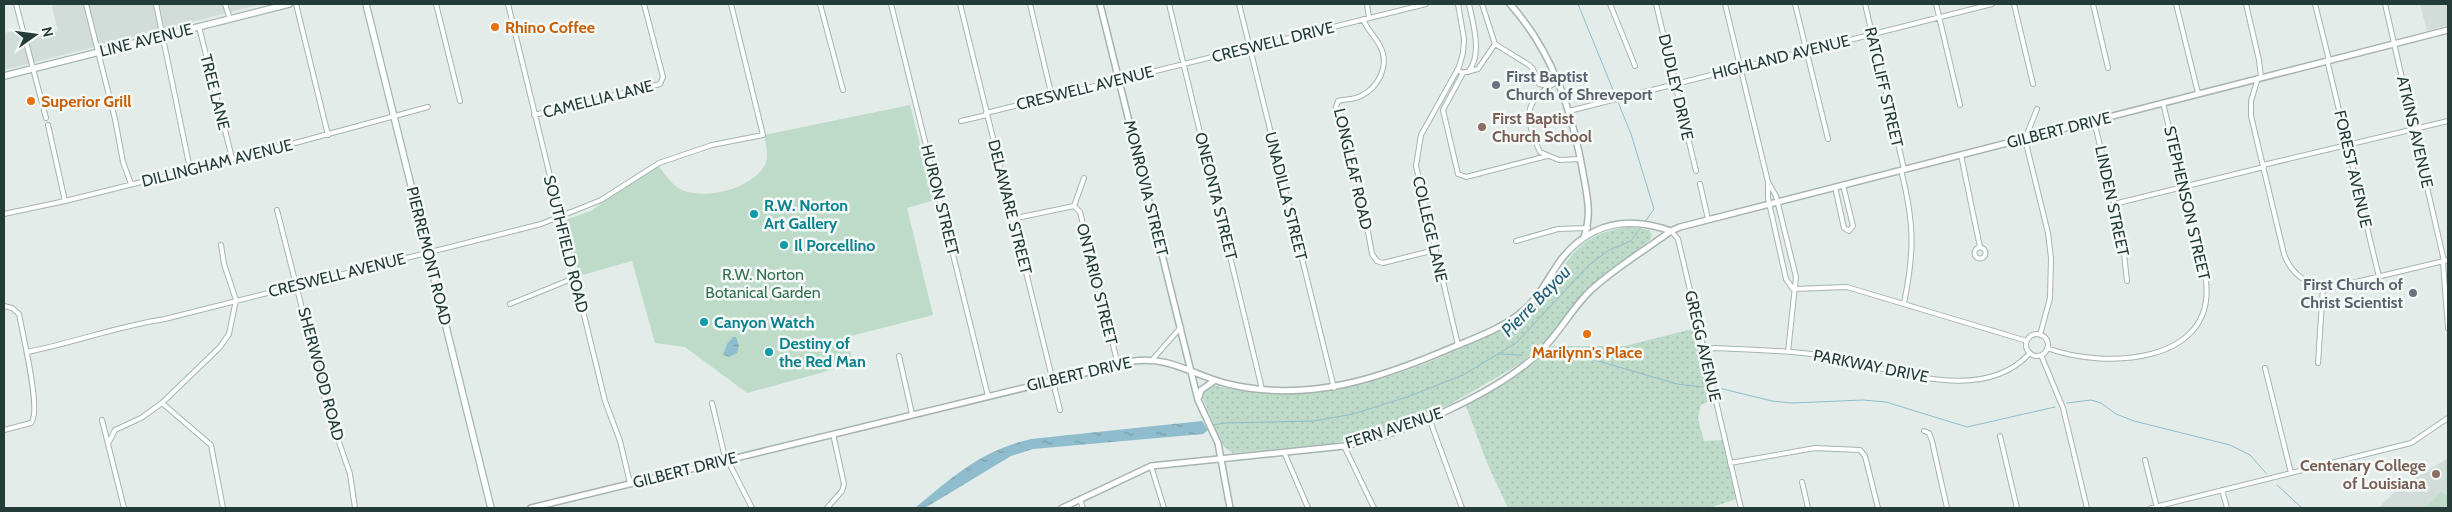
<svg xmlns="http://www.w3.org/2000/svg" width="2452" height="512" font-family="Cabin,sans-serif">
<defs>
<pattern id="grass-dots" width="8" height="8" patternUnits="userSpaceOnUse" patternTransform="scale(1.25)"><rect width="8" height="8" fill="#bedbc9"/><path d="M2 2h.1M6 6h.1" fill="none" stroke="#a3bdad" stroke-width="1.8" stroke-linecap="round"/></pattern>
<pattern id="water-ripples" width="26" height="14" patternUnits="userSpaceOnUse" patternTransform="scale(1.25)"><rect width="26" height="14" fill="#90bdcd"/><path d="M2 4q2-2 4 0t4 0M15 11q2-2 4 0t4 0" fill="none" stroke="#759ba7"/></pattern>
</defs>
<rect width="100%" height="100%" fill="#e3ece9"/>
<!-- built -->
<path fill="#d2dcd8" d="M59,4L159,5L262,4L4,70V33L25,28L28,38L58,31L52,6Z
M2420,4H2448V25L2427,31Z
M2448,458V508H2378L2398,489Z"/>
<!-- grass -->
<path fill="url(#grass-dots)" d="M1630,227L1649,230L1652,235L1650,240L1587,288L1556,330L1520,364L1447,406L1364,437L1328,444L1233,453L1224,447L1201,394L1212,385C1299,406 1375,387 1455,351C1481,339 1507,329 1528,310C1567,275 1567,233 1630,227Z
M1696,328L1713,400L1701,405L1698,418L1704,441L1723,440L1736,499L1710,508H1508L1487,463L1466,406L1508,382L1553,346H1625Z"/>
<!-- garden -->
<path fill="#bedbc9" d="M910,105L934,200L907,208L933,315L847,337L853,364L747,393L685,347L655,343L632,261L579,276L565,220L591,211L641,174L658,165C665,174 671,185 682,190C705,200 752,189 765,165C769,157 766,144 764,135Z
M2441,492L2446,496L2448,494V508H2425Z"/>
<!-- water -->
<path fill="url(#water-ripples)" d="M733,337H736L739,345L737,353L729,357L723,355L727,344Z
M1202,421L1208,430L1203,434L1033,449L1011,456L925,508H915C952,477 982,450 1031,439Z"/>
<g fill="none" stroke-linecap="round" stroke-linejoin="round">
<!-- stream -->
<path stroke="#90bdcd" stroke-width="1" d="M1578,4L1631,134L1654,209L1644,223
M1498,354L1522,355
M1549,357L1595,360L1677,384L1703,387
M1719,388L1772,401L1792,403L1863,400L1886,402L1967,427L2055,407
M2067,403L2091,400L2101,403L2116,414L2134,421L2230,445L2250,455L2266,473
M1213,425L1226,423L1314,421L1353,414L1407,397L1463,375L1516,343L1589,265L1609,250L1631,241L1642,226
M2277,485L2302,508"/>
<defs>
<path id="minor" d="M16,4L46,118
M86,4L115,119L123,162L131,184
M156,4L190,169
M225,4L230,19
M296,4L328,135
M436,4L460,101
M508,4L605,401L620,441L630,483
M820,4L843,90
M891,4L988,396
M960,4L1060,410
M1030,4L1052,97
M1169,4L1262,389
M1239,4L1334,388
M1367,4L1369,18
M1458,4L1464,39L1463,53L1459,67L1421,135L1416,166L1458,345
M1610,4L1635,66
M1656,4L1696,171
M1725,4L1768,182L1776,196L1796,277L1788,352
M1795,4L1828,139
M1865,4L1904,169
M1936,4L1960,105
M2014,4L2033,84
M2093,4L2108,68
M2176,4L2198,93
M2246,4L2259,60L2261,77
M2315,4L2329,60
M2385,4L2444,261
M1363,19C1367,30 1375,36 1380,46C1390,65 1379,87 1361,96C1353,100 1346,99 1338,101L1336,107L1341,115L1359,182L1372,254L1377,261L1383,263L1435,250
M199,27L232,158
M1495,44L1529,65L1533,69L1539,84L1550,86
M2327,60L2379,277
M1457,70L1463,73L1443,110L1458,174L1466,177L1547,156
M1468,72C1483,55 1473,24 1469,4
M1462,73L1478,69L1495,44L1482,4
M2258,78L2251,101V116L2284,254C2292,277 2312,288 2335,287L2448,260
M1559,81C1522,100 1524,117 1540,152L1559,160L1581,159
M2037,109L2025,139L2048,233L2051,258L2050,298L2040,335
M1569,111L1992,4
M986,113L1426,4
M534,115L660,84L663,77L644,4
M961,121L987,115
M2094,121L2122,236L2127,281
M48,125L65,201
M1961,155L1980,247
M2263,165L2448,121
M1901,170C1914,222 1915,250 1904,303
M1768,182V198L1786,279L1793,289L1847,287L2027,341
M1700,184L1708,219
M1835,187L1844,228L1849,231L1853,226L1843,185
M2114,204L2264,167
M1074,206L1080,212L1118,365
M277,210L327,407L350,474L355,508
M4,214L65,201L262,152L428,107
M1012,219L1074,206L1084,178
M1671,231L1678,239L1741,508
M1516,241L1558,229L1588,228
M1974.5 253a5.5 5.5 0 1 1 11 0a5.5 5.5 0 1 1-11 0Z
M2443,262L2448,328
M510,304L574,278
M4,306L12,308L19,314C22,332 42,412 31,423L4,430
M2026 345a11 11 0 1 1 22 0a11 11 0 1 1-22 0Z
M2047,348C2103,369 2216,365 2206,281L2163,103
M1704,350L1715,348C1751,350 1789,350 1825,356C1888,366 1980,408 2030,353
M27,352C73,343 118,326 165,319L541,224L601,200L659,163L712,145L763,135L731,4
M2041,355L2063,408L2087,508
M899,356L912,414
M1153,359L1181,327
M2318,363L2323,287
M2265,368L2291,473
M162,403L211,445L223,508
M712,403L724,453L752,508
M1429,418L1462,508
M102,420L124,508
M1924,431L1929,433L1932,441L1947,508
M2000,436L2017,508
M109,442L115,430L141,418L162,403L220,347L229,334L236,300L224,264L221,245
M1344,446L1374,508
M1284,452L1308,508
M2145,460L2157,508
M1730,463L1815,448L1860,450L1865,456L1878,508
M1151,466L1164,508
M1802,482L1808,508
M2222,490L2227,508
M1080,500L1083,508
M827,508L842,491L844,484L833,434
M2151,508L2411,443L2448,418"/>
<path id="tertiary" d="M1100,4L1198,400L1218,443L1230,508
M1510,4C1553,52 1572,111 1583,173C1587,195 1592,215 1584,237
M1199,397L1201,390L1214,381
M531,508L1134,361C1171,356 1194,376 1228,384C1307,403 1379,379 1451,348C1475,338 1504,328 1524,310C1540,296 1548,278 1560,261C1589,223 1626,215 1671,231
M1062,508L1151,466L1344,446C1403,434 1497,394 1541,351C1560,332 1572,308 1591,290C1615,268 1645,250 1671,231L1680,227L2448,30"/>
<path id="secondary" d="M366,4L491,508
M4,76L289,4"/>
</defs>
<!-- minor casing -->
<use href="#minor" stroke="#a6b4b0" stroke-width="6"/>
<!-- tertiary casing -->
<use href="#tertiary" stroke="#a6b4b0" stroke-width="8"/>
<!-- secondary casing -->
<use href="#secondary" stroke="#a3b7b2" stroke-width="8"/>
<!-- minor -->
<use href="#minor" stroke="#fff" stroke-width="4"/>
<!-- tertiary -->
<use href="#tertiary" stroke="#fff" stroke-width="5"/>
<!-- secondary -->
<use href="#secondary" stroke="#fff" stroke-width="5.5"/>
</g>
<!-- markers -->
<g fill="#e8710a" stroke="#f4f9f7" stroke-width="2">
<circle cx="495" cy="27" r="5"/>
<circle cx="31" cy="101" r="5"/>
<circle cx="1587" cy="334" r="5"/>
</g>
<g fill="#6b7280" stroke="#f4f9f7" stroke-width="2">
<circle cx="1496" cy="85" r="5"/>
<circle cx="2413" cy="293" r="5"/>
</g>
<g fill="#8d6e63" stroke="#f4f9f7" stroke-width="2">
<circle cx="1482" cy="127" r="5"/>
<circle cx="2436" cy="474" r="5"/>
</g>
<g fill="#0f9aa8" stroke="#f4f9f7" stroke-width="2">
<circle cx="754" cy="214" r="5"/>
<circle cx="784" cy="245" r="5"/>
<circle cx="704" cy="322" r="5"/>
<circle cx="769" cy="352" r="5"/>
</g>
<g text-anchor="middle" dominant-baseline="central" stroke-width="5" stroke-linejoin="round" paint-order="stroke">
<!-- food labels -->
<g font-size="16" font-weight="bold" fill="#c56008" stroke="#f4f9f7" text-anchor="start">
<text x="505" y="27">Rhino Coffee</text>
<text x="41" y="101">Superior Grill</text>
<text x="1587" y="352" text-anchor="middle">Marilynn's Place</text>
</g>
<!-- street labels -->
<g font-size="16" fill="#243c38" stroke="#f4f9f7">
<text transform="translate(146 40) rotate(-14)">LINE AVENUE</text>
<text transform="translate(1273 42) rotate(-14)">CRESWELL DRIVE</text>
<text transform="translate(1781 57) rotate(-14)">HIGHLAND AVENUE</text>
<text transform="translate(1676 87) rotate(77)">DUDLEY DRIVE</text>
<text transform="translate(1884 87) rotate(77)">RATCLIFF STREET</text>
<text transform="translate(1085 88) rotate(-14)">CRESWELL AVENUE</text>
<text transform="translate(215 92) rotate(76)">TREE LANE</text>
<text transform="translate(598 99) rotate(-14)">CAMELLIA LANE</text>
<text transform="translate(2059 130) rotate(-14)">GILBERT DRIVE</text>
<text transform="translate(2415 132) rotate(77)">ATKINS AVENUE</text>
<text transform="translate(217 163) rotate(-14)">DILLINGHAM AVENUE</text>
<text transform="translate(1353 169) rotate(77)">LONGLEAF ROAD</text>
<text transform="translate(2353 169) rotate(77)">FOREST AVENUE</text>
<text transform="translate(1146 188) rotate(76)">MONROVIA STREET</text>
<text transform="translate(1216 196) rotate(76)">ONEONTA STREET</text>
<text transform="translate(1286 196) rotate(76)">UNADILLA STREET</text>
<text transform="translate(940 200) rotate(76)">HURON STREET</text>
<text transform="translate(2112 201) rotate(78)">LINDEN STREET</text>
<text transform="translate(2187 203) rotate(77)">STEPHENSON STREET</text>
<text transform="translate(1010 207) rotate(76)">DELAWARE STREET</text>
<text transform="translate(1430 229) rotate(77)">COLLEGE LANE</text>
<text transform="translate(566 244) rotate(76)">SOUTHFIELD ROAD</text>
<text transform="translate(429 256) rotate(76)">PIERREMONT ROAD</text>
<text transform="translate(337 275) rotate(-14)">CRESWELL AVENUE</text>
<text transform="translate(1097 284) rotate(76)">ONTARIO STREET</text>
<text transform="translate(1703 346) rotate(77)">GREGG AVENUE</text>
<text transform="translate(1871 366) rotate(11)">PARKWAY DRIVE</text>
<text transform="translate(321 374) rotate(75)">SHERWOOD ROAD</text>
<text transform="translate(1079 374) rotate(-13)">GILBERT DRIVE</text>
<text transform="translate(1394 428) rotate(-18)">FERN AVENUE</text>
<text transform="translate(685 470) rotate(-14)">GILBERT DRIVE</text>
</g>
<!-- worship labels -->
<g font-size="16" font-weight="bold" fill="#5b616d" stroke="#f4f9f7" text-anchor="start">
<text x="1506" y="76">First Baptist<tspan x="1506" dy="18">Church of Shreveport</tspan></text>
<text x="2403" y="284" text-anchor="end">First Church of<tspan x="2403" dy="18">Christ Scientist</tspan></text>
</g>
<!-- education labels -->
<g font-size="16" font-weight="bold" fill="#785e54" stroke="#f4f9f7" text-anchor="start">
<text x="1492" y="118">First Baptist<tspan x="1492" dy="18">Church School</tspan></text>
<text x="2426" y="465" text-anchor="end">Centenary College<tspan x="2426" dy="18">of Louisiana</tspan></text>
</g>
<!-- culture labels -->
<g font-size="16" font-weight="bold" fill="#0d838f" stroke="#f4f9f7" text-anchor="start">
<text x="764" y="205">R.W. Norton<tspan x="764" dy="18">Art Gallery</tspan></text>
<text x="794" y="245">Il Porcellino</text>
<text x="714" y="322">Canyon Watch</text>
<text x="779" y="343">Destiny of<tspan x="779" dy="18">the Red Man</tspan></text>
</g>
<!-- park labels -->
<g font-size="16" fill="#327050" stroke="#f4f9f7">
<text x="763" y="274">R.W. Norton<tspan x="763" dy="18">Botanical Garden</tspan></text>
</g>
<!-- water labels -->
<g font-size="18" font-style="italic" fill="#235e74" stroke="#f4f9f7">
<text transform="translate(1536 301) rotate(-46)">Pierre Bayou</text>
</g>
</g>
<!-- border -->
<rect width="2452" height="512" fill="none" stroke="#243c38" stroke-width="10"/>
<!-- north arrow -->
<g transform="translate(35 35) rotate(76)" stroke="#f4f9f7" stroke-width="4" paint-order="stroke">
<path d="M0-4L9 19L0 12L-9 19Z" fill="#243c38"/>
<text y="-8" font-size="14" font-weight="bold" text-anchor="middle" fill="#243c38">N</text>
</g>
</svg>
